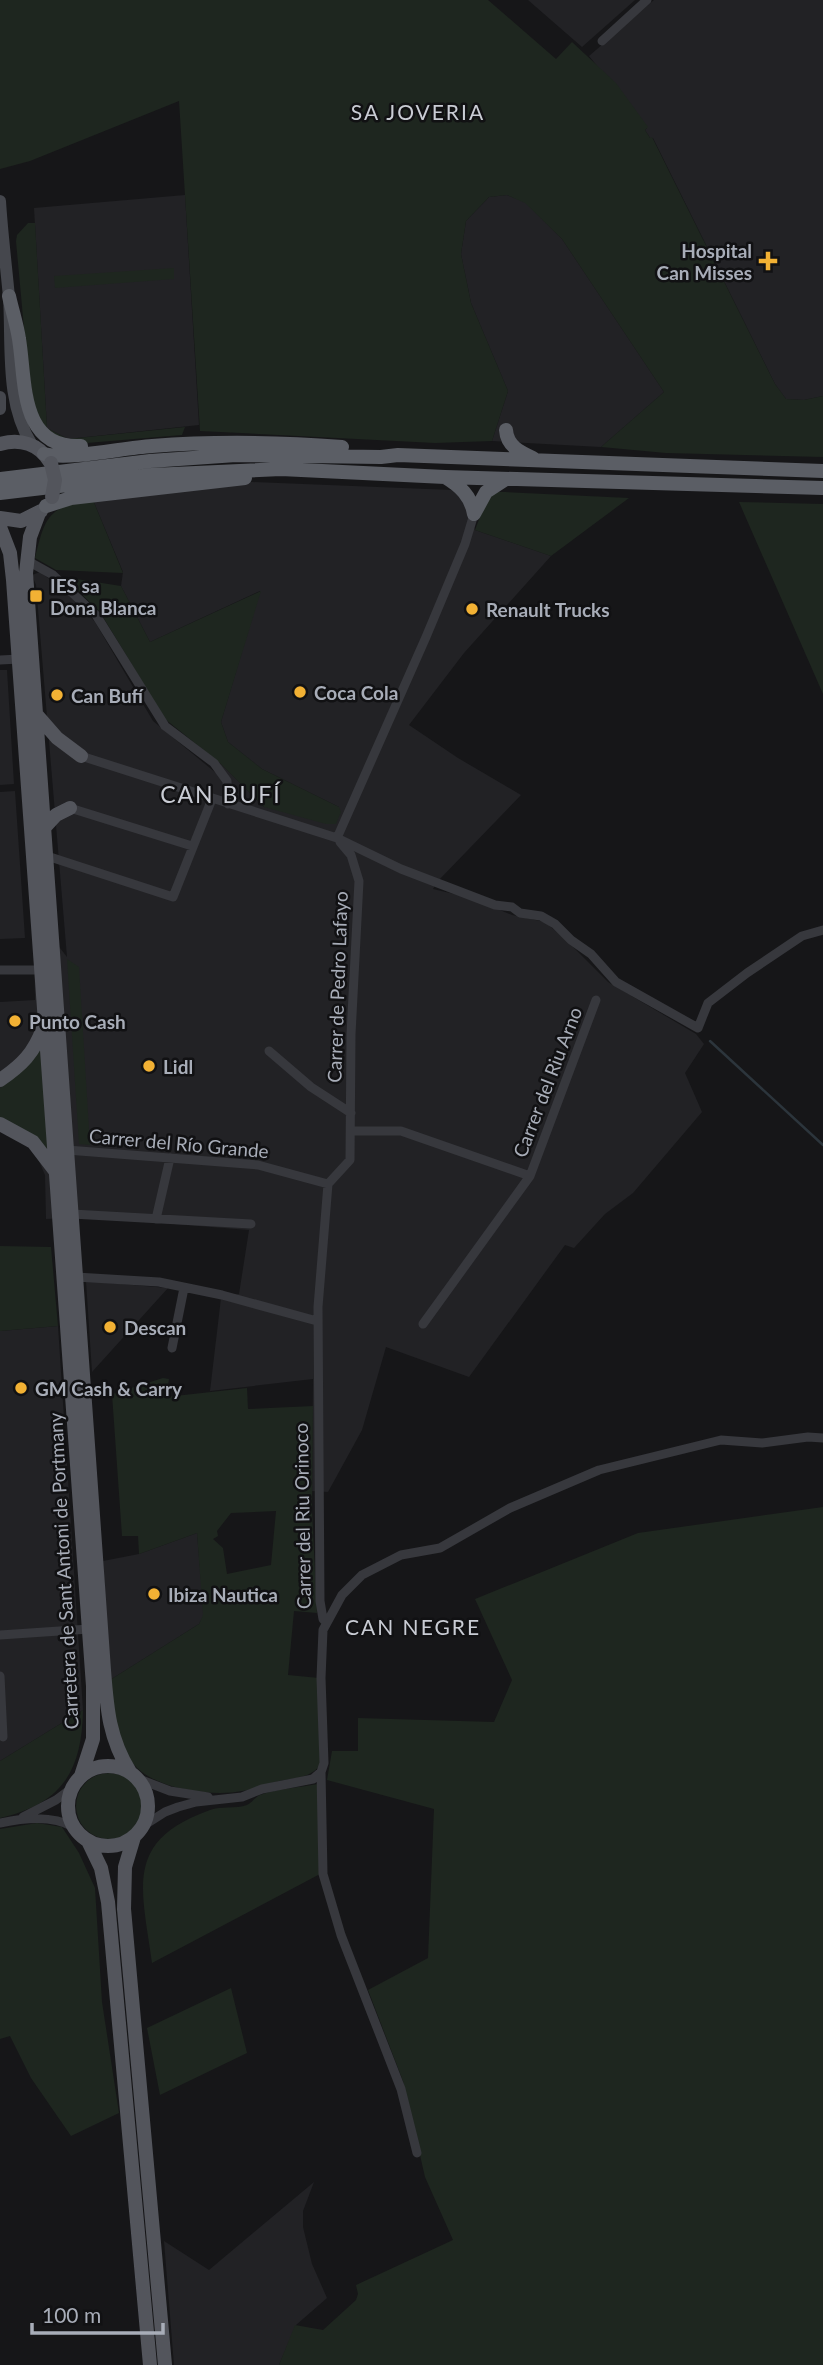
<svg xmlns="http://www.w3.org/2000/svg" width="823" height="2365" font-family="Lato,sans-serif">
<rect width="100%" height="100%" fill="#161618"/>
<!-- built -->
<path fill="#222225" d="M528,0H635L582,47Z
M654,0H823V396L804,400L786,399L775,384L653,138H650L645,130L647,128L589,56Z
M185,195L199,425L68,439L47,428L34,208Z
M507,195L525,202L562,239L664,392L601,447L492,441L508,391L471,303L461,254L466,221L489,197Z
M252,482L452,490L466,499L475,530L551,556L464,653L409,725L458,758L521,795L437,882L433,889L471,898L512,915L545,922L565,939L608,982L696,1034L704,1044L685,1073L702,1112L633,1193L605,1214L574,1248L565,1245L469,1377L386,1347L362,1430L328,1492L312,1491L313,1379L210,1391L221,1298L239,1294L249,1230L85,1217L46,1219L45,1175L35,1152L21,1140L0,1130V1002L35,1000L34,941L53,939L67,957L36,585L32,575L40,572L68,593L95,622L153,721L216,773L221,764L264,807H339L262,769L228,742L221,722L260,591L150,642L121,586L123,572L93,500Z
M0,670H7L14,784L0,785Z
M15,791L25,938L0,939V792Z
M86,1281L168,1288L92,1372Z
M58,1326L83,1710L0,1761V1331Z
M197,1533L204,1615L199,1624L110,1680L103,1561L139,1554Z
M314,2182L303,2211V2227L312,2264L327,2298L296,2325L279,2365H174L164,2241L209,2270Z"/>
<!-- green -->
<path fill="#1e261f" fill-rule="evenodd" d="M0,0H488L556,59L572,42L616,83L648,127L645,130L650,138L652,137L775,384L786,399L804,400L823,396V457L666,453L601,447L664,392L562,239L525,203L507,195L489,197L466,221L461,254L471,303L508,391L492,441L435,443L200,431L179,101L30,161L0,169Z
M28,223H35L47,428L68,439L185,427L182,435L75,444L64,442L37,421L27,361L16,241L17,235Z
M174,268V279L55,288L54,276Z
M496,492H505L629,498L551,556L475,530L488,496Z
M93,500L123,573L56,570L35,558C45,517 48,506 93,500Z
M739,502L823,504V694Z
M70,578L121,586L150,642L261,591L221,722L228,742L262,769L339,807L341,812L336,824H326L264,807L221,764L165,719L100,612L69,582Z
M67,959L79,967L90,1145L79,1144Z
M40,1047L48,1152L0,1119V1088L10,1081Z
M0,1246L51,1247L58,1326L0,1331Z
M163,1378L169,1379L166,1397L247,1388L248,1409L313,1406L312,1510L317,1613L294,1611L288,1675L319,1678L321,1763C313,1778 294,1778 279,1781C266,1784 254,1790 242,1791C212,1797 151,1789 132,1762C114,1739 113,1708 110,1680L199,1624L203,1615L197,1533L139,1554L138,1536H122L112,1394ZM276,1511L271,1565L227,1574L223,1548L213,1539L218,1536L217,1531L231,1513Z
M823,1507V2365H279L295,2325L323,2330L356,2300L358,2294L356,2285L453,2240L425,2177L403,2081L368,1990L428,1958L434,1809L327,1780L332,1751H358V1718L494,1722L512,1680L475,1599L638,1533Z
M83,1710C82,1771 62,1804 0,1818V1761Z
M76 1806a33 33 0 1 1 66 0a33 33 0 1 1-66 0Z
M318,1784L320,1874L152,1963C142,1888 123,1841 210,1810C221,1806 236,1809 247,1805C252,1803 255,1797 260,1795C275,1789 302,1787 318,1784Z
M37,1823L62,1827L79,1853L95,1888L102,2002L119,2113L71,2136L31,2078L10,2036L0,2039V1829Z
M231,1988L247,2053L160,2095L147,2028Z"/>
<g fill="none" stroke-linecap="round" stroke-linejoin="round">
<!-- stream -->
<path stroke="#2c353c" stroke-width="2.5" d="M710,1041L823,1145"/>
<!-- minor -->
<path stroke="#37383d" stroke-width="9" d="M602,41L647,0
M26,560L53,575L96,615L165,726L214,763L227,781L228,804
M0,660L19,659
M81,756L337,838L401,869L495,905L512,907L520,913L541,916L555,924L571,940L591,954L616,982L698,1028L708,1003L747,973L802,936L823,930
M70,808L192,846
M337,838L426,637L465,544L474,514
M47,856L173,897L212,799
M0,970H41
M269,1051L311,1087L351,1113
M351,1131H401L530,1176L423,1324
M67,1150L258,1165L328,1184
M530,1176L596,1000
M72,1214L251,1224
M156,1219L170,1158
M76,1277L159,1282L222,1295L317,1321
M172,1348L184,1288
M326,1622L323,1619L320,1601L318,1307L328,1184L350,1160L351,1034L359,881L351,855L340,842
M0,1635L89,1629
M0,1676L3,1737
M321,1772L323,1874L341,1935L401,2089L417,2153
M139,1779L170,1791L208,1797
M23,1817L56,1800L72,1788
M0,1823C25,1818 51,1815 74,1827
M143,1826L165,1812L178,1807L196,1802L242,1797L262,1789L313,1779L321,1772L324,1763L321,1678L323,1630L342,1595L362,1575L401,1555L440,1548L510,1508L599,1470L721,1440L762,1443L808,1437L823,1438"/>
<!-- secondary -->
<path stroke="#45474d" stroke-width="12" d="M0,201C2,233 6,265 9,297C12,346 5,402 32,445
M0,397V409"/>
<!-- primary -->
<path stroke="#53555c" stroke-width="14" d="M0,444C20,438 39,444 50,462
M39,513L30,537L26,573L104,1670C107,1709 109,1738 130,1772
M0,518L21,521L41,511
M0,527L10,553L13,580L93,1686V1739L81,1776
M36,714L57,738L81,756
M44,828L56,815L70,808
M0,1080C22,1065 34,1053 43,1028
M0,1124L33,1142L56,1172
M68 1806a40 40 0 1 1 80 0a40 40 0 1 1-80 0Z
M134,1837L125,1867L124,1909L165,2365
M88,1841L101,1868L108,1902L150,2365"/>
<!-- trunk -->
<path stroke="#5b5e65" stroke-width="14" d="M9,296C12,310 17,325 19,339C26,381 19,449 81,446
M506,430C507,446 520,452 533,458
M44,454C72,460 121,448 152,446C216,441 277,442 342,447
M445,477C460,486 471,496 474,514
M0,479L150,461L236,455L381,457L398,455L823,471
M0,493L152,475L281,469L445,477L823,488
M46,506L71,498L245,478
M474,514L486,492L506,479"/>
<!-- primary-bridge -->
<path stroke="#53555c" stroke-width="14" d="M51,463L55,480L52,497"/>
</g>
<!-- markers -->
<g fill="#f2b134" stroke="#111113" stroke-width="2.5">
<path d="M764.5 250.5h7v7h7v7h-7v7h-7v-7h-7v-7h7z"/>
<rect x="29" y="589" width="14" height="14" rx="3.5"/>
<circle cx="472" cy="609" r="7"/>
<circle cx="300" cy="692" r="7"/>
<circle cx="57" cy="695" r="7"/>
<circle cx="15" cy="1021" r="7"/>
<circle cx="149" cy="1066" r="7"/>
<circle cx="110" cy="1327" r="7"/>
<circle cx="21" cy="1388" r="7"/>
<circle cx="154" cy="1594" r="7"/>
</g>
<g text-anchor="middle" dominant-baseline="central" stroke-width="5" stroke-linejoin="round" paint-order="stroke">
<!-- poi labels -->
<g font-size="19" font-weight="bold" fill="#a8adb8" stroke="#111113" text-anchor="start">
<text x="752" y="250" text-anchor="end">Hospital<tspan x="752" dy="22">Can Misses</tspan></text>
<text x="50" y="585">IES sa<tspan x="50" dy="22">Dona Blanca</tspan></text>
<text x="486" y="609">Renault Trucks</text>
<text x="314" y="692">Coca Cola</text>
<text x="71" y="695">Can Bufí</text>
<text x="29" y="1021">Punto Cash</text>
<text x="163" y="1066">Lidl</text>
<text x="124" y="1327">Descan</text>
<text x="35" y="1388">GM Cash &amp; Carry</text>
<text x="168" y="1594">Ibiza Nautica</text>
</g>
<!-- street labels -->
<g font-size="19" fill="#a8adb8" stroke="#111113">
<text transform="translate(337 987) rotate(-88)">Carrer de Pedro Lafayo</text>
<text transform="translate(547 1082) rotate(-69)">Carrer del Riu Arno</text>
<text transform="translate(179 1143) rotate(5)">Carrer del Río Grande</text>
<text transform="translate(302 1516) rotate(-91)">Carrer del Riu Orinoco</text>
<text transform="translate(63 1571) rotate(-93)">Carretera de Sant Antoni de Portmany</text>
</g>
<!-- neighbourhood labels -->
<g font-size="21" letter-spacing="2" fill="#c9ccd4" stroke="#111113">
<text x="418" y="111">SA JOVERIA</text>
<text x="413" y="1626">CAN NEGRE</text>
</g>
<!-- quarter labels -->
<g font-size="23" letter-spacing="2" fill="#c9ccd4" stroke="#111113">
<text x="221" y="794">CAN BUFÍ</text>
</g>
</g>
<!-- scale -->
<path d="M32 2323v10h131v-10" fill="none" stroke="#a8adb8" stroke-width="3.5"/>
<text x="42" y="2323" font-size="21" fill="#a8adb8" stroke="#111113" stroke-width="5" paint-order="stroke">100 m</text>
</svg>
